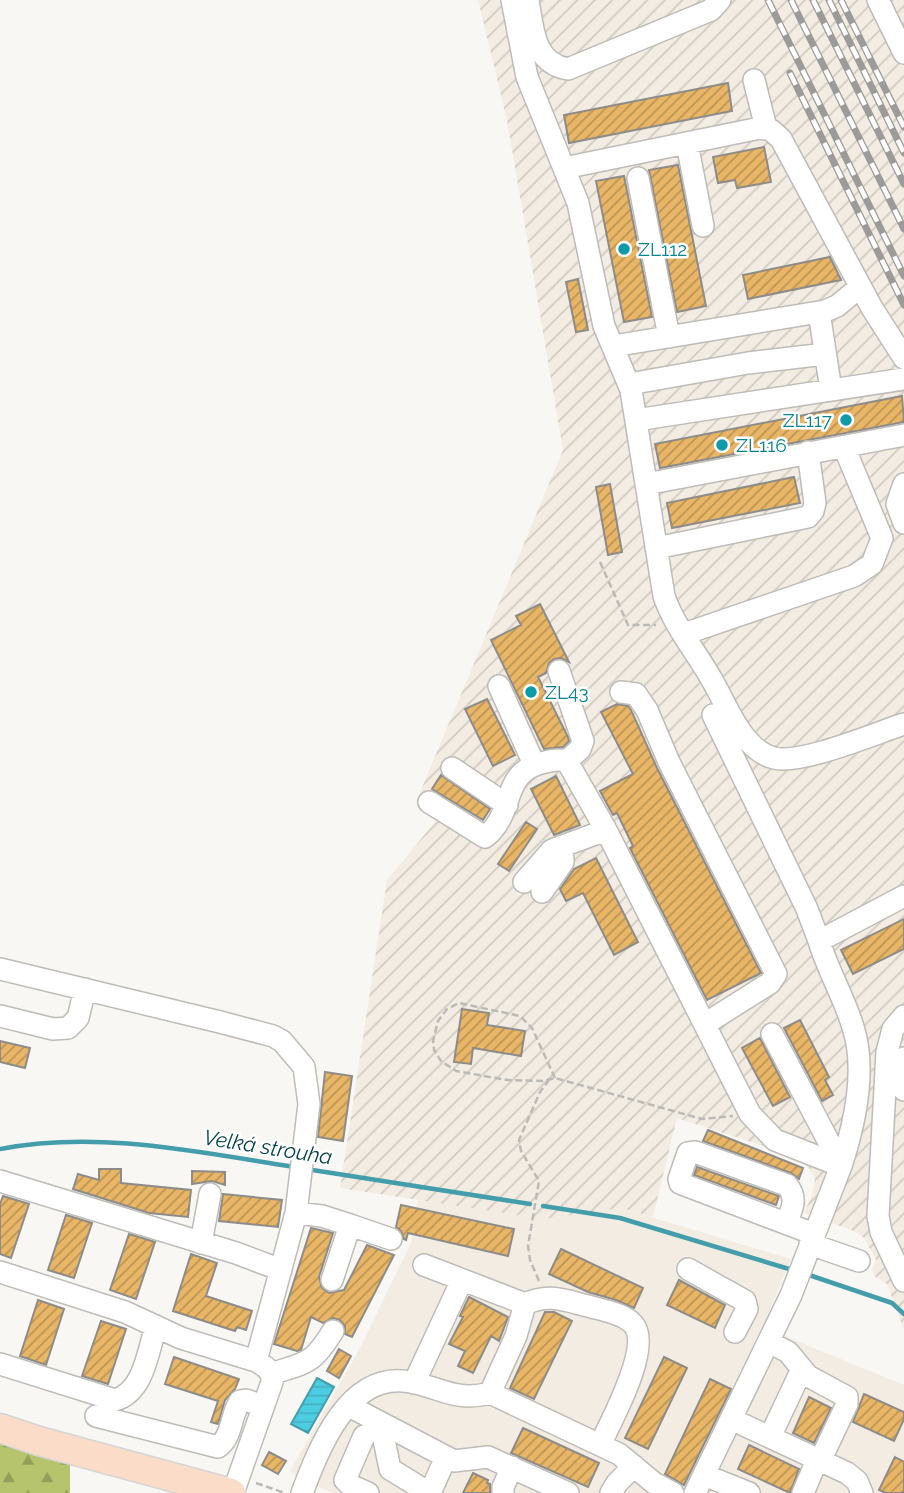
<svg xmlns="http://www.w3.org/2000/svg" width="904" height="1493" font-family="Raleway,sans-serif">
<defs>
<pattern id="industrial-furrows" width="10" height="10" patternUnits="userSpaceOnUse" patternTransform="scale(1.75)"><rect width="10" height="10" fill="#f3ece2"/><path d="M-1 1l2-2M0 10L10 0M9 11l2-2" fill="none" stroke="#d1cbc2"/></pattern>
<pattern id="forest-firs" width="22" height="20" patternUnits="userSpaceOnUse" patternTransform="scale(1.75)"><rect width="22" height="20" fill="#b6c46d"/><path d="M5 1l3.5 6h-7zM16 11l3.5 6h-7z" fill="#94a05a"/></pattern>
<pattern id="water-rules" width="6" height="5" patternUnits="userSpaceOnUse" patternTransform="scale(1.75)"><rect width="6" height="5" fill="#4dcde2"/><path d="M0 2.5h6" fill="none" stroke="#44b0c2"/></pattern>
<pattern id="building-hatch" width="6" height="6" patternUnits="userSpaceOnUse" patternTransform="scale(1.75)"><rect width="6" height="6" fill="#e8b666"/><path d="M-1 1l2-2M0 6l6-6M5 7l2-2" fill="none" stroke="#bc9454"/></pattern>
</defs>
<rect width="100%" height="100%" fill="#f9f7f4"/>
<!-- built -->
<path fill="#f3ece2" d="M418,1200L543,1219L621,1208L791,1259L767,1317L787,1337L904,1385V1493H332L301,1480L290,1471L360,1348L411,1243Z"/>
<!-- industrial -->
<path fill="url(#industrial-furrows)" d="M478,0H904V1330L887,1284L874,1276L872,1270L876,1260L864,1238L854,1231L804,1213L813,1192L815,1178L807,1165L794,1156L677,1118L653,1217L621,1208L543,1219L340,1188L387,880L436,821L416,802L563,450L507,120Z"/>
<!-- forest -->
<path fill="url(#forest-firs)" d="M0,1439L70,1463V1493H0Z"/>
<!-- water -->
<path fill="url(#water-rules)" stroke="#449dab" stroke-width="2" d="M317,1378L334,1387L308,1433L291,1424Z"/>
<g fill="none" stroke-linecap="round" stroke-linejoin="round">
<!-- stream -->
<path stroke="#449dab" stroke-width="4.5" d="M0,1149C97,1130 198,1152 294,1167
M306,1169L530,1204
M543,1206L620,1218L789,1269
M809,1275L892,1303L904,1314"/>
</g>
<!-- building -->
<path fill="url(#building-hatch)" stroke="#8e8c89" stroke-width="2" d="M728,83L732,111L569,143L564,115Z
M764,147L771,182L737,188L735,180L718,183L713,157Z
M678,165L706,306L677,312L649,170Z
M624,176L652,317L624,322L596,181Z
M830,257L841,280L748,299L743,275Z
M578,279L588,330L576,332L566,282Z
M902,396L904,422L660,468L655,444Z
M794,477L800,503L672,528L667,503Z
M610,484L622,552L608,555L596,487Z
M540,604L569,662L561,658L554,659L549,663L546,673L538,677L568,737L569,741L563,747L544,749L491,640L521,625L516,616Z
M487,699L515,755L493,766L465,709Z
M617,704L628,706L631,710L657,768L761,973L707,1000L630,848L633,846L617,813L613,815L600,791L633,774L601,712Z
M441,775L490,809L483,820L432,789Z
M556,776L580,825L554,835L531,789Z
M526,822L537,829L509,871L498,864Z
M596,858L638,942L614,955L583,893L566,901L560,889L574,869Z
M904,919V949L853,974L841,950Z
M462,1009L489,1013L487,1025L525,1031L521,1056L473,1048L471,1064L454,1062Z
M800,1020L829,1077L825,1080L833,1095L822,1101L784,1028Z
M760,1038L790,1097L773,1106L742,1048Z
M0,1041L30,1048L25,1068L0,1062Z
M325,1072L352,1076L343,1141L318,1137Z
M708,1130L803,1168L799,1179L791,1173L703,1141Z
M697,1167L779,1196L776,1205L694,1175Z
M99,1169H121V1183L191,1190L188,1217L149,1213L73,1189L78,1174L99,1180Z
M192,1171L225,1172V1185L212,1181L192,1184Z
M223,1194L282,1200L278,1227L219,1221Z
M3,1196L29,1204L11,1258L0,1254V1204Z
M401,1205L514,1229L508,1256L408,1233L406,1240L404,1239L401,1231L396,1227Z
M66,1215L92,1223L74,1278L48,1270Z
M311,1228L333,1233L319,1277L322,1288L329,1293L344,1290L367,1245L394,1255L352,1337L345,1334V1326L340,1320L333,1318L323,1323L311,1317L301,1350L297,1351L274,1344Z
M129,1234L155,1242L136,1299L110,1290Z
M561,1249L643,1288L634,1308L616,1300L588,1292L549,1274Z
M191,1254L217,1263L206,1296L252,1311L246,1330L237,1327L235,1331L173,1311Z
M679,1280L725,1305L715,1328L667,1305Z
M469,1297L508,1317L499,1341L491,1336L473,1373L458,1366L465,1351L449,1344L463,1317L460,1316Z
M38,1300L64,1309L46,1365L20,1356Z
M545,1312H554L572,1321L534,1399L510,1388Z
M101,1321L126,1329L108,1384L82,1376Z
M339,1349L351,1356L339,1378L327,1371Z
M174,1357L239,1379L235,1389L225,1400L218,1424L211,1422L218,1401L165,1384Z
M664,1357L687,1368L648,1449L625,1438Z
M710,1379L731,1389L684,1485L665,1474Z
M864,1394L904,1412V1419L894,1441L853,1422Z
M809,1397L831,1408L814,1443L793,1433Z
M523,1428L599,1463L588,1487L511,1453Z
M749,1445L799,1469L790,1493L738,1469Z
M269,1452L286,1461L278,1474L262,1465Z
M895,1457L904,1462V1493H886L879,1490Z
M473,1473L488,1480L487,1483L490,1484V1493H463Z"/>
<g fill="none" stroke-linecap="round" stroke-linejoin="round">
<defs>
<path id="minor" d="M512,0L527,77L578,203L604,326L631,390L664,596C674,626 697,653 712,680C722,697 730,717 741,732C749,743 761,755 774,758C801,765 876,733 904,724
M528,0C533,28 533,63 568,69L711,10L720,0
M878,0L904,53
M754,80L766,128
M687,143L703,226
M564,168L760,128L771,130L781,139L872,308L904,358
M638,178L669,337
M819,312L831,390
M613,346L825,311L837,306L860,287
M629,384L748,363L825,354
M636,420L904,379
M646,484L904,435
M904,484L897,504L904,523
M656,548L808,517L813,511L815,503L808,452
M684,634L854,576L872,564L882,538L844,447
M559,671L583,741L580,749L567,761
M499,686L534,764
M621,692L636,694L647,710L669,762L776,974L770,983L705,1024
M713,715L807,909L819,941
M452,768L507,805
M429,802L485,837C517,812 499,772 545,762C553,760 559,759 567,761L606,830L750,1114L775,1140L841,1166L791,1295L695,1493
M524,882L552,850L606,830
M542,892L563,862L562,846
M0,969L220,1022L273,1036L282,1041L304,1067L309,1104L296,1213
M0,1016L53,1029L68,1028L78,1018L85,989
M904,1016L893,1029L887,1052L878,1216L881,1232L904,1281
M772,1034L831,1146L843,1159
M904,1058L901,1073L904,1090
M841,1166C855,1123 867,1070 853,1027C844,997 828,971 819,941L904,896
M0,1181L236,1253L281,1270
M786,1223C792,1210 798,1198 787,1185L695,1152L688,1153L679,1179L680,1183L682,1184L814,1234
M350,1225L391,1239
M201,1243L210,1194
M810,1244L859,1261
M424,1265L525,1304L516,1336L490,1393
M688,1269L745,1301L747,1309L735,1332
M0,1272L125,1312L181,1338L256,1361C265,1366 273,1371 272,1382L233,1493
M525,1304C548,1293 564,1300 588,1306C601,1310 623,1313 633,1324C653,1346 611,1421 600,1445
M769,1342L788,1352L808,1376L847,1397V1404L820,1461
M256,1361L296,1213L322,1216L350,1225L332,1280
M0,1364L115,1400C144,1392 148,1351 156,1326
M271,1374C307,1362 312,1365 333,1331
M414,1383L462,1280
M349,1406L454,1461L488,1457L568,1493
M96,1416L218,1447C232,1438 231,1414 240,1401L246,1400L263,1406
M731,1419L847,1473L857,1481L862,1493
M385,1425L383,1435L390,1469L429,1493
M364,1436L345,1480L350,1485L368,1493
M770,1437L802,1369
M704,1475L749,1493
M302,1493C319,1448 349,1370 410,1382C442,1388 456,1402 490,1393L619,1454L654,1483L673,1493
M430,1493L446,1457
M503,1493V1487L512,1467
M611,1493L617,1483L634,1466
M803,1493L817,1460"/>
<path id="major" d="M0,1428L39,1441L231,1493"/>
</defs>
<!-- minor casing -->
<use href="#minor" stroke="#bebcb8" stroke-width="24"/>
<!-- major casing -->
<use href="#major" stroke="#d5d5d5" stroke-width="31"/>
<!-- path -->
<path stroke="#bbbab7" stroke-width="2.5" stroke-dasharray="7 3.5" stroke-linecap="butt" d="M600,562L628,625H656
M555,1078L532,1028L520,1016L459,1003L447,1009L438,1021L433,1041L434,1050L441,1061L456,1071L507,1080L543,1081L555,1078L702,1119L733,1116
M539,1281L530,1260L528,1246L539,1181L521,1151L519,1140L540,1092L549,1080
M256,1483L285,1493"/>
<!-- minor -->
<use href="#minor" stroke="#fff" stroke-width="21"/>
<!-- major -->
<use href="#major" stroke="#fbdcc8" stroke-width="28"/>
<defs>
<path id="rail" d="M768,0L904,276
M791,0L904,229
M813,0L904,184
M829,0L904,153
M841,0L904,127
M790,73L904,305"/>
</defs>
<!-- rail casing -->
<use href="#rail" stroke="#9d9b99" stroke-width="7"/>
<!-- rail -->
<use href="#rail" stroke="#fff" stroke-width="4.5" stroke-dasharray="13" stroke-linecap="butt"/>
</g>
<!-- markers -->
<g fill="#0f9aa8" stroke="#fff" stroke-width="2.5">
<circle cx="624" cy="249" r="7"/>
<circle cx="846" cy="420" r="7"/>
<circle cx="722" cy="445" r="7"/>
<circle cx="531" cy="692" r="7"/>
</g>
<g text-anchor="middle" dominant-baseline="central" stroke-width="5" stroke-linejoin="round" paint-order="stroke">
<!-- culture labels -->
<g font-size="19" fill="#0d838f" stroke="#fff" text-anchor="start">
<text x="638" y="249">ZL112</text>
<text x="832" y="420" text-anchor="end">ZL117</text>
<text x="736" y="445">ZL116</text>
<text x="545" y="692">ZL43</text>
</g>
<!-- water labels -->
<g font-size="21" font-style="italic" fill="#013f47" stroke="#fff">
<text transform="translate(268 1147) rotate(9)">Velká strouha</text>
</g>
</g>
</svg>
